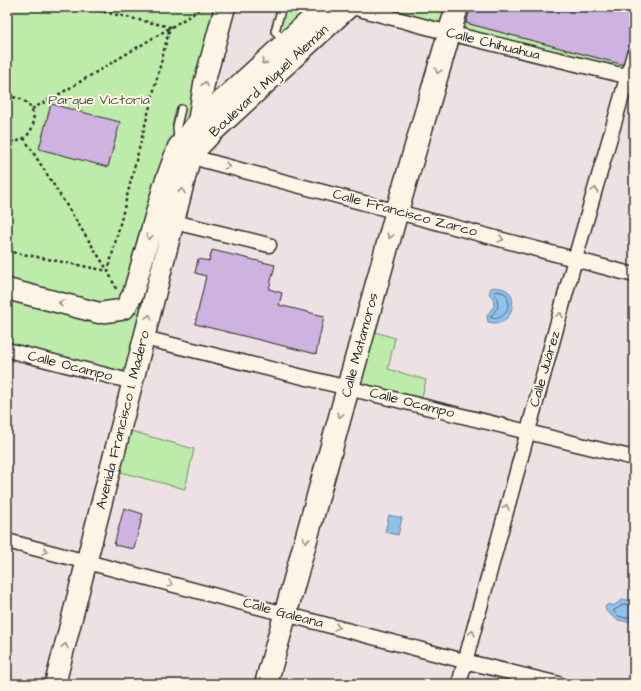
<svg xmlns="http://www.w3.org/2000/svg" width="641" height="691" font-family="'Architects Daughter',sans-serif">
<rect width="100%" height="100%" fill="#fcf5e5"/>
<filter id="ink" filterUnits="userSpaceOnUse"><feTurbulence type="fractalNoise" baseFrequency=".025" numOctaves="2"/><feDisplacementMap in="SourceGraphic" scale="8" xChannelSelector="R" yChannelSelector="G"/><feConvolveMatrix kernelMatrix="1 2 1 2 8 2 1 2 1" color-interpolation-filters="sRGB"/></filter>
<g filter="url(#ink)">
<!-- built -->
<path fill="#eee1e3" d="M7,7H634V684H7Z"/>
<!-- green -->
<path fill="#bdeba9" stroke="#748b6a" d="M7,7H231L166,196L142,299L135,312L143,299L174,178L138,382L7,349Z
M285,7H328L290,43L278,30Z
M355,7H455L448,31Z
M466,23L628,66L627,76L463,34Z
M365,329L395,338L388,369L426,380L420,404L349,387Z
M131,431L194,449L185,489L120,472Z"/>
<!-- water -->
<path fill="#8fc1eb" stroke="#67859e" d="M494,287C500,288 505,288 509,292C516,299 512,316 504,321C500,324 493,323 488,322L487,315L494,306L493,298L489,294L491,288Z
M389,515L402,518L398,535L385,532Z
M624,599C636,603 634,605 634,616L629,622L617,620L606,611L605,607L608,604L613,606Z"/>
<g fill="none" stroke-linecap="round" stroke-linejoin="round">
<!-- shore -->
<path stroke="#536778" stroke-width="1" d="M496,291L502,292L507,295C511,307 505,321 491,318V316L498,307L497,298L494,293Z
M634,606L624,604L613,611L618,616L626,618L634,614"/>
</g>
<!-- building -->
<path fill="#ceb2df" stroke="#2b2b2b" d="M471,7H634V42L628,66L466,23Z
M51,104L120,122L108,167L39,149Z
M212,250L275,265L269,289L282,293L279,305L324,316L316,354L195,324L206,276L195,273L198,259L209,261Z
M124,508L143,514L134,549L114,545Z"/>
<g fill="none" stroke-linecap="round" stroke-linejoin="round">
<defs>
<path id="lane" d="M282,7L275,31L286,42
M178,141L177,126L181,109"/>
<path id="street" d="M352,7L449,33L634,78
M185,151L203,160L634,275
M174,222L269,245
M144,338L634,458
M7,350L133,382
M7,541L464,661L559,684
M459,684L575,259L634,54"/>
<path id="secondary" d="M191,155L212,133L349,7
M7,289L99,313L120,310L125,308L133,294L164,185L178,147L198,122L324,7
M55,684L191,155L198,122L204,84L225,7"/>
<path id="primary" d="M266,684L397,211L457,7"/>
</defs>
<!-- lane casing -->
<use href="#lane" stroke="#2b2b2b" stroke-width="10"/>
<!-- street casing -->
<use href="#street" stroke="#2b2b2b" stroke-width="17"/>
<!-- secondary casing -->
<use href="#secondary" stroke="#2b2b2b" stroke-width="23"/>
<!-- primary casing -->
<use href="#primary" stroke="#2b2b2b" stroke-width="25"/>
<!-- path -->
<path stroke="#2b2b2b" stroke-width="2.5" stroke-dasharray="3 3" stroke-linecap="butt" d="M7,97C44,95 41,145 7,142
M32,109L63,92L193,14L201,7
M24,138L108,271L117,291
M7,251L108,271L170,27L83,7"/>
<!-- lane -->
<use href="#lane" stroke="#fcf5e5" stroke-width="7"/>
<!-- street -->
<use href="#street" stroke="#fcf5e5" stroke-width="14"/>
<!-- secondary -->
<use href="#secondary" stroke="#fcf5e5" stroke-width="20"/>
<!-- primary -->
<use href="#primary" stroke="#fcf5e5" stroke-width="22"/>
</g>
<!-- one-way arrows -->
<defs><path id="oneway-chevron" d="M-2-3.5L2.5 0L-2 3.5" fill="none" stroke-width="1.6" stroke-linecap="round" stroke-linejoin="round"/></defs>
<g stroke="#949088">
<use href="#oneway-chevron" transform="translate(264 62) rotate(137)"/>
<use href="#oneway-chevron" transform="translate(438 71) rotate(106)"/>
<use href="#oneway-chevron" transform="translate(205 84) rotate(-78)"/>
<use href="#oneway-chevron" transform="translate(227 166) rotate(15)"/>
<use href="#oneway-chevron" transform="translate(595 190) rotate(-74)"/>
<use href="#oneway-chevron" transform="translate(182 191) rotate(-76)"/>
<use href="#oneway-chevron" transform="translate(390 236) rotate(105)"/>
<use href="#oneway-chevron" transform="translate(149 237) rotate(106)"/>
<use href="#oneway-chevron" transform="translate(501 239) rotate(15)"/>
<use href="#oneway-chevron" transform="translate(61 303) rotate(-166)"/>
<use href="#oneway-chevron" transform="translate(560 315) rotate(-74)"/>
<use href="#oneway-chevron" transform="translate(149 317) rotate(-76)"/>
<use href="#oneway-chevron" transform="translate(340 415) rotate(105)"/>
<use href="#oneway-chevron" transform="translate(506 507) rotate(-75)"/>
<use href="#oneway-chevron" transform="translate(306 540) rotate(105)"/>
<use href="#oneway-chevron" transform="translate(45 551) rotate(15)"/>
<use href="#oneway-chevron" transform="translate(170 584) rotate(15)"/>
<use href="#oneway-chevron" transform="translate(337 627) rotate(15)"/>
<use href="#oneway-chevron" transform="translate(472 633) rotate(-75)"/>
<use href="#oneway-chevron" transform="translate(65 646) rotate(-76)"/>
</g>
</g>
<g text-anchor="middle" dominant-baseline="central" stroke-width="4" stroke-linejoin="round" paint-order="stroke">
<!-- street labels -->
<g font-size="14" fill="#2b2b2b" stroke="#fcf5e5">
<text transform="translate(493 44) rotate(14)">Calle Chihuahua</text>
<text transform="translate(269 81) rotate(-43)">Boulevard Miguel Alemán</text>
<text transform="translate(405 213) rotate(15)">Calle Francisco Zarco</text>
<text transform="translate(360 345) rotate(-75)">Calle Matamoros</text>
<text transform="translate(70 366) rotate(14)">Calle Ocampo</text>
<text transform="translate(545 369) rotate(-74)">Calle Juárez</text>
<text transform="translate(412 403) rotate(14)">Calle Ocampo</text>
<text transform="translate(123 420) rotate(-76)">Avenida Francisco I. Madero</text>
<text transform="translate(283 613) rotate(15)">Calle Galeana</text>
</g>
<!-- park labels -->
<g font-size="14" fill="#505b4a" stroke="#fcf5e5">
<text x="99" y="100">Parque Victoria</text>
</g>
</g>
<!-- margin -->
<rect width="641" height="691" fill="none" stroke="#fcf5e5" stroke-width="24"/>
<rect x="12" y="12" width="617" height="667" fill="none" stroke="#2b2b2b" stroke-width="1.5" filter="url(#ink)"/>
</svg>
